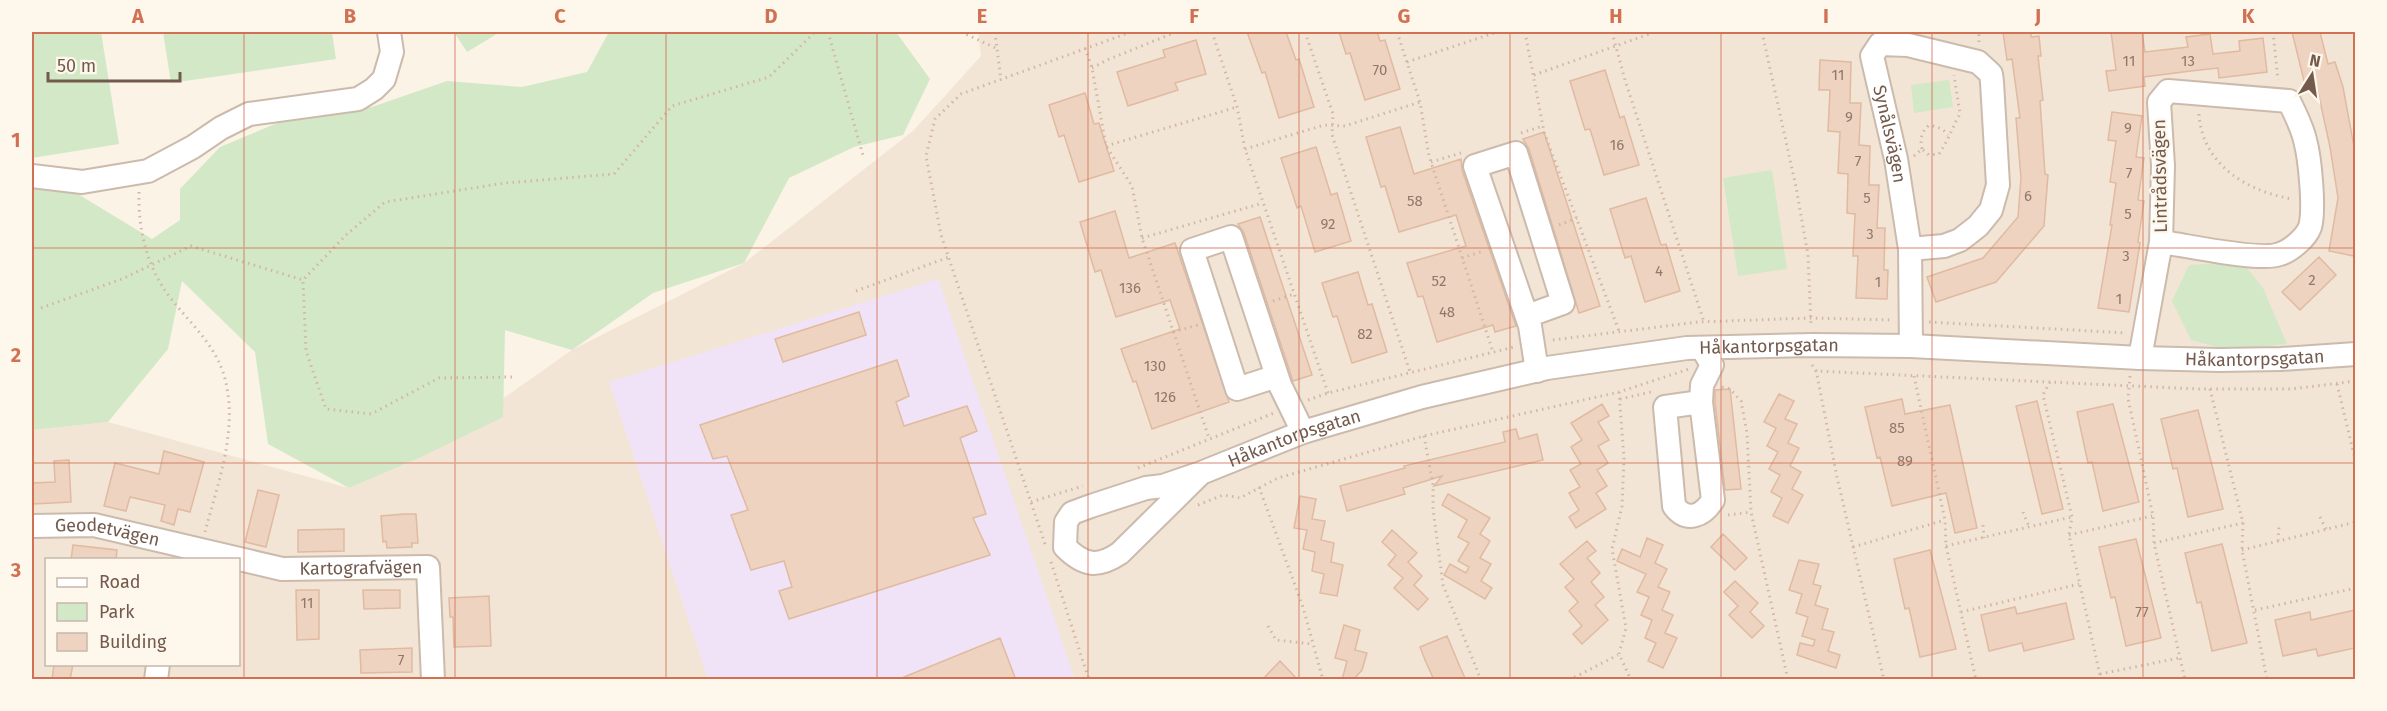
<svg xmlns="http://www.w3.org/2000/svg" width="2387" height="711" font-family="'Fira Sans',sans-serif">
<rect width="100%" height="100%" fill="#fbf3e6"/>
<!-- residential -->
<path fill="#f2e5d5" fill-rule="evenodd" d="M978,32H2355V679H32V430L108,422L349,488L417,459L572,350L744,263L913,131L981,56ZM46,560H238V664H46Z"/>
<!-- education -->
<path fill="#f0e3f7" d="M938,279L1075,679H708L609,382Z"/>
<!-- green -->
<path fill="#d3e8c6" d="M32,32H101L119,144L32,158Z
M163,32H332L336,59L171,83Z
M454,32H500L467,52Z
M609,32H896L930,79L903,135L854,147L789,178L744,263L653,293L572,350L505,330L503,417L417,459L349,488L268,444L255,352L182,281L168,349L108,422L32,430V182L50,177L152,239L180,220V189L220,147L292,117L372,107L447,81L522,87L587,72Z
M1949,80L1953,107L1914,113L1911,85Z
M1772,170L1787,269L1738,276L1723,178Z
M2242,262L2263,288L2287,344L2228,350L2191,340L2172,301L2189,265Z"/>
<!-- building -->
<path fill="#eed3c0" stroke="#e0baa1" stroke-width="1.5" d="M1247,32H1286L1296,60L1299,59L1314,107L1279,118L1265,72L1262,73Z
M1339,32H1377L1380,41L1385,40L1400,89L1365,100L1350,53L1346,54Z
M2003,32H2031V37L2039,36L2041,56H2038L2043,100L2040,101L2045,174L2048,175L2044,226L1996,282L1936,302L1927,277L1983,258L2018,217L2021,178L2016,118H2020L2012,59L2007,60Z
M2111,32H2142L2145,52L2188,47L2186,37L2210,34L2213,54L2240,51L2239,41L2263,38L2267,72L2219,78L2218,68L2191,71L2144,77L2145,86L2109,91L2106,71L2116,70Z
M2292,32H2320L2328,64L2335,62L2343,87L2355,152V245L2354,256L2329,251L2338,198L2330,147L2317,87L2306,89Z
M1196,40L1206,74L1175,83L1178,90L1128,106L1117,72L1165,57L1163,50Z
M1820,60L1851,62L1850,103H1861L1859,145L1870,146L1869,185H1879L1877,228H1885L1884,270H1888L1887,299L1856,298L1858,256H1853L1855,214L1847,213L1848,174L1838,173L1840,132L1828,131L1830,90H1819Z
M1605,70L1620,118L1624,116L1639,165L1604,175L1590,129L1585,130L1570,81Z
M1085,93L1094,124L1099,123L1114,171L1079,182L1064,135L1059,137L1049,105Z
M2112,112L2142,116L2136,157L2144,158L2138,200L2144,201L2138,242L2140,243L2129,312L2098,308L2112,225H2110L2116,183L2110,182L2116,141L2108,140Z
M1400,127L1414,174L1461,159L1462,170L1516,326L1495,332L1493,325L1437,342L1423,296L1418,297L1407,263L1466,246L1456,215L1399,232L1385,186L1381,187L1366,137Z
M1544,132L1600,306L1579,313L1529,149L1523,139Z
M1316,147L1331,195L1337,193L1351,241L1315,252L1301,206L1297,208L1281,158Z
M1646,198L1661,245L1666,244L1680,291L1645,302L1631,256L1625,258L1610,209Z
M1115,211L1129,258L1175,243L1229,402L1152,429L1136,381L1133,382L1121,349L1180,329L1170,300L1116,317L1101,270L1095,272L1080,222Z
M1260,217L1312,375L1293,381L1244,233L1238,224Z
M2319,257L2336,275L2300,310L2282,292Z
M1358,272L1368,305L1372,304L1387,352L1352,363L1337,316L1333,317L1322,283Z
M859,312L866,335L783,362L775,339Z
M897,360L909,396L896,402L904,426L967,406L977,431L960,438L986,514L973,518L990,555L789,619L779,591L792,587L784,561L751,570L731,515L748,510L727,456L713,459L700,425Z
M1730,389L1741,489L1725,490L1715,402V390Z
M1779,394L1794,401L1785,419L1797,424L1788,443L1799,448L1790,466L1801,472L1792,489L1803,495L1788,523L1773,516L1782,498L1771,492L1780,475L1769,469L1778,452L1767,446L1776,428L1764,422Z
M1902,399L1905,414L1950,405L1977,528L1955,533L1946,493L1892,506L1880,457L1877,458L1865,407Z
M2037,401L2063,509L2042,514L2016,406Z
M1602,404L1609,416L1598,422L1609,440L1598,446L1608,463L1597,470L1607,486L1596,493L1606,509L1576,528L1569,517L1579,510L1569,493L1580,487L1570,470L1581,464L1571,447L1582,440L1571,423Z
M2113,404L2139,502L2103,511L2092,462L2088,463L2077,412Z
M2198,410L2223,509L2188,517L2177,468L2173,469L2161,419Z
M1516,429L1519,439L1537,434L1543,460L1434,486L1442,476L1403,488L1405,494L1347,511L1340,486L1405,468L1404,466L1505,442L1503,432Z
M164,451L204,462L190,512L178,509L174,525L161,521L165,505L130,497L126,511L104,506L115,463L159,474Z
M69,460L71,502L33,504L32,483L55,482L54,461Z
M258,490L279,495L266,547L245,542Z
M1448,494L1490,518L1480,534L1490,541L1480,558L1491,564L1481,581L1492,588L1485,599L1444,575L1450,564L1466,573L1469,567L1458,561L1469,543L1458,537L1467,520L1442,505Z
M1300,496L1316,499L1312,519L1325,521L1321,540L1334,543L1331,562L1343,565L1337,596L1320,593L1324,574L1312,571L1315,552L1303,549L1307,530L1294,528Z
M404,514H416L418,543H412V547L387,548L386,541L383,542L381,516Z
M344,529V551L298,552V530Z
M1392,530L1417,553L1408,562L1422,576L1414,585L1428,599L1418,610L1394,588L1403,578L1388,565L1396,555L1382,542Z
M1723,534L1747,558L1735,570L1711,547Z
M1647,538L1663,545L1655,563L1667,569L1658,587L1670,592L1662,610L1673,615L1665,633L1677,638L1663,668L1648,661L1656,643L1645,638L1652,620L1641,615L1649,597L1637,592L1646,574L1617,561L1622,549L1640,557Z
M2136,539L2161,638L2126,646L2115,597L2111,598L2099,547Z
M1587,541L1596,551L1587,558L1600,573L1591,582L1604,597L1595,605L1608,620L1582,644L1573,634L1582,626L1569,611L1578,602L1565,587L1574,579L1560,564Z
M2222,544L2247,643L2212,651L2201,602L2197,603L2185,553Z
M73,545L117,550L116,560H71Z
M1930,550L1956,649L1920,657L1909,608L1905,609L1894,559Z
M1799,560L1819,564L1813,584L1821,586L1815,605L1828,609L1822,629L1834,632L1828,651L1840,655L1836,668L1797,655L1800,643L1813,646L1815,640L1802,636L1808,617L1796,613L1802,594L1789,590Z
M1735,581L1758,603L1750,612L1764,626L1752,638L1729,615L1738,606L1724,592Z
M296,590H319V639L297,640Z
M363,590H400V608L364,609Z
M489,596L491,646L454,647L453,617H450L449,598Z
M2066,603L2074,639L2024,651L2022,643L1989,651L1981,615L2015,607L2017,614Z
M2355,610V648L2318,656L2316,649L2283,656L2275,620L2310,612L2311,620Z
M1344,625L1360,630L1355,650L1367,653L1362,670L1353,680H1342L1347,661L1335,658Z
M1447,636L1460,667L1466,680H1434L1425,660L1420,647Z
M1000,638L1016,680H899V679Z
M412,648V672L361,673L360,650Z
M1280,661L1298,680H1262Z
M54,664H73L70,680H52Z"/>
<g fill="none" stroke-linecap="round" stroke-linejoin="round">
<defs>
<g id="minor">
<path d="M32,176L82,182L148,171L193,147L221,128L249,114L358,99L374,89L384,79L392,52L389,32"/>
<path id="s1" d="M1910,249L1944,246L1960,240L1978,226L1991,210L1998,185L1992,82L1991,74L1978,62L1908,45L1880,44L1872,56L1896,159L1910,249L1911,346"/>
<path d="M1527,316L1563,303L1516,153L1475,166L1530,326L1537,371"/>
<path d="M2140,358L2161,242L2163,166L2159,102L2168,91L2289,101C2295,113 2302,127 2305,140C2310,158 2315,210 2310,227C2306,238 2290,251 2280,254C2260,262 2186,245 2161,242"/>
<path d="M1277,376L1237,389L1192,250L1231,237L1280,385L1303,432"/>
<path d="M1701,402L1665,407L1674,506C1687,523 1703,516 1713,500L1701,402L1702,385L1712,365L1702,348"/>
<path id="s2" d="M1201,473L1120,553C1098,568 1084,566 1065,547L1066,522L1072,513L1091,506L1146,488L1163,486L1201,473L1303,432L1422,397L1547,368L1687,348L1813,345L1911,346L2140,358L2219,360L2281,359L2356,354"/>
<path id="s3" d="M32,526L94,525L282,569L428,567L433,680"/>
<path d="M156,680L158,664"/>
</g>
</defs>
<!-- minor casing -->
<use href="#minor" stroke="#ccbbad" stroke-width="26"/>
<!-- path -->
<path stroke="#d3b6a3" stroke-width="3" stroke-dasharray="1.5 4.5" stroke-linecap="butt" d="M828,32L864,159
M961,32L998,49
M995,32L1001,80
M1212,32L1237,107L1245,149L1328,393
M1305,32L1333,114L1332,135L1410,372
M1397,32L1420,102L1429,156L1493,352
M1525,32L1544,132L1619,331
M1612,32L1625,80L1704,322
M1762,32L1796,187L1808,255L1811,325
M2273,32L2278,80
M1979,42V32
M1085,48L1092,68L1106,146L1132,186L1142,238L1209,438
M1407,62L1497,32
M1092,68L1107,60L1176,32
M1534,75L1655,32
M2199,114C2202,164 2246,191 2292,199
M1521,133L1543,126
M1106,146L1237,107
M1245,149L1324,125L1345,126L1420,102
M1922,149C1920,138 1921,133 1929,125C1937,127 1943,128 1948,135
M1914,156L1922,149L1929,155L1939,154C1948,141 1952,128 1960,114L1954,75
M1431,162L1461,153
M139,192C138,228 146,263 166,292C189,324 220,346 227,388C236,436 217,486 205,532
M1559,225L1577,218
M1142,238L1263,203
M1462,258L1483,251
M856,291L949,257
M1273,301L1294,294
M41,308L122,279L191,246L303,280
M1929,322L2126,333
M1173,332L1198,325
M1553,340L1698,322L1810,318L1893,320
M1812,365L1816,371L2197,389H2291L2356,381
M1816,370L1837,477L1884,680
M1914,376L1945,520L1946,546L1976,680
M2130,376L2128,398L2153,516L2154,543L2185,680
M512,377L439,378L371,414L326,409L306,351L303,280L346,235L385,202L505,183L614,174L672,106L769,77L815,32
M2050,382L2043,395L2072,517L2069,535L2101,680
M2337,384L2356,463
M1722,387L1730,389L1741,401L1747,433L1751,512L1788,680
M2210,389L2243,523L2242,550L2267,680
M1619,392L1624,459L1622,506L1612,549L1626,628L1619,654L1631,680
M1620,399L1651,392
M1308,400L1328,393L1514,347
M1424,436L1433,485V509L1443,585L1481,680
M1138,468L1274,413
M1259,487L1303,607L1323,680
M1031,502L1083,486
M1198,505L1223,495L1240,498L1278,478L1424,436L1619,392L1689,369
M2023,512L2029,527
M1728,515L1751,512
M2320,517L2326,529
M1983,525L1984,538
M2069,535L2152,516
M2278,541L2279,526
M2154,543L2243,523
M1045,544L941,235L926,156L935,119L961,94L1131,32
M1946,546L2072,517
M1853,547L1945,520
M2242,550L2356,522
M1051,562L1089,680
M2255,610L2356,588
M1961,612L2079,584
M1268,626L1276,640L1313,644
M2100,674L2179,658
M1569,680L1618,655"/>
<!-- minor -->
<use href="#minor" stroke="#fff" stroke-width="22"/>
</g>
<!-- grid -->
<path fill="none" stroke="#d27053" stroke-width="1.5" stroke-opacity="0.55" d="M244,32V680M455,32V680M666,32V680M877,32V680M1088,32V680M1299,32V680M1510,32V680M1721,32V680M1932,32V680M2143,32V680M32,248H2356M32,463H2356"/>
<g text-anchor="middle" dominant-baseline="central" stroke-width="4.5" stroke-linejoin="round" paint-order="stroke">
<!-- number labels -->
<g font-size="15" fill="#92786a">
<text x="2129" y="61">11</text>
<text x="2188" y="61">13</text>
<text x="1380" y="70">70</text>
<text x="1838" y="75">11</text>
<text x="1849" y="117">9</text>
<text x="2128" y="128">9</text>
<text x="1617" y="145">16</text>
<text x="1858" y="161">7</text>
<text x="2129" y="173">7</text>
<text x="2028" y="196">6</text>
<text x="1867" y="198">5</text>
<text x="1415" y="201">58</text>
<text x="2128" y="214">5</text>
<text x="1328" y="224">92</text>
<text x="1870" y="234">3</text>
<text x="2126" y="256">3</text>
<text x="1659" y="271">4</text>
<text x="2312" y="280">2</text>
<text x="1439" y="281">52</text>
<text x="1878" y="282">1</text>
<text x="1130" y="288">136</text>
<text x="2119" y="299">1</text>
<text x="1447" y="312">48</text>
<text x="1365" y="334">82</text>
<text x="1155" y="366">130</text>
<text x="1165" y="397">126</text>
<text x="1897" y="428">85</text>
<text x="1905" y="461">89</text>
<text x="307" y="603">11</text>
<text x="2142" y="612">77</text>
<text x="401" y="660">7</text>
</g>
<!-- street labels -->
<g font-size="18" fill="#735a4d" stroke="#fef7ec">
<text stroke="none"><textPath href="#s1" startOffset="444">Synålsvägen</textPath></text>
<text transform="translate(2160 176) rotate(-91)">Lintrådsvägen</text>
<text stroke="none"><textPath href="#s2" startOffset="933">Håkantorpsgatan</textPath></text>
<text stroke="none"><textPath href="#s2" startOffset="1419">Håkantorpsgatan</textPath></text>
<text stroke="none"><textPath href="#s2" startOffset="447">Håkantorpsgatan</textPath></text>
<text stroke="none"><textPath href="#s3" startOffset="76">Geodetvägen</textPath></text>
<text stroke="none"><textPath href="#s3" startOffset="334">Kartografvägen</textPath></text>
</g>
</g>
<!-- border -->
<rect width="2387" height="711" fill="none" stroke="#fef7ec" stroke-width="66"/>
<!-- legend -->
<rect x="45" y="558" width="195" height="108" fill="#fef7ec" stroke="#c6b8ac" stroke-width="1.5"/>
<rect x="57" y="578" width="30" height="9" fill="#ffffff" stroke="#c6b8ac" stroke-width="1.5"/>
<text x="99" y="588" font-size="18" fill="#735a4d">Road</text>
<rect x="57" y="603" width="30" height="18" fill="#d3e8c6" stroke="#c6b8ac" stroke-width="1.5"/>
<text x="99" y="618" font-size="18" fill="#735a4d">Park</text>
<rect x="57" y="633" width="30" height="18" fill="#eed3c0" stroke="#c6b8ac" stroke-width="1.5"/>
<text x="99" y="648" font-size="18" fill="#735a4d">Building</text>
<!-- north arrow -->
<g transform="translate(2312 75) rotate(12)" stroke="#fef7ec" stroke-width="4.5" paint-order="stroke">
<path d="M0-4.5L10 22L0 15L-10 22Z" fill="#735a4d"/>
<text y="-9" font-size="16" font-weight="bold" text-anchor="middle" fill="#735a4d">N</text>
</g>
<!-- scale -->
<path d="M48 72v9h132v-9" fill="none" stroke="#735a4d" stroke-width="3"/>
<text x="57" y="72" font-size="18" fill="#735a4d" stroke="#fef7ec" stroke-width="4.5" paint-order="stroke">50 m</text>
<rect x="33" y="33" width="2321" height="645" fill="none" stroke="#d27053" stroke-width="2"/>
<g font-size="20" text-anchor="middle" font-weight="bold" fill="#d27053">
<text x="138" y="23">A</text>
<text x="350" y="23">B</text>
<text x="560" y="23">C</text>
<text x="771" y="23">D</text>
<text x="982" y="23">E</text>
<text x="1194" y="23">F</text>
<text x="1404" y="23">G</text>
<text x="1616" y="23">H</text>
<text x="1826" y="23">I</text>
<text x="2038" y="23">J</text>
<text x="2248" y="23">K</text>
<text x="16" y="147">1</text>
<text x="16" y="362">2</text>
<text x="16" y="577">3</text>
</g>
</svg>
